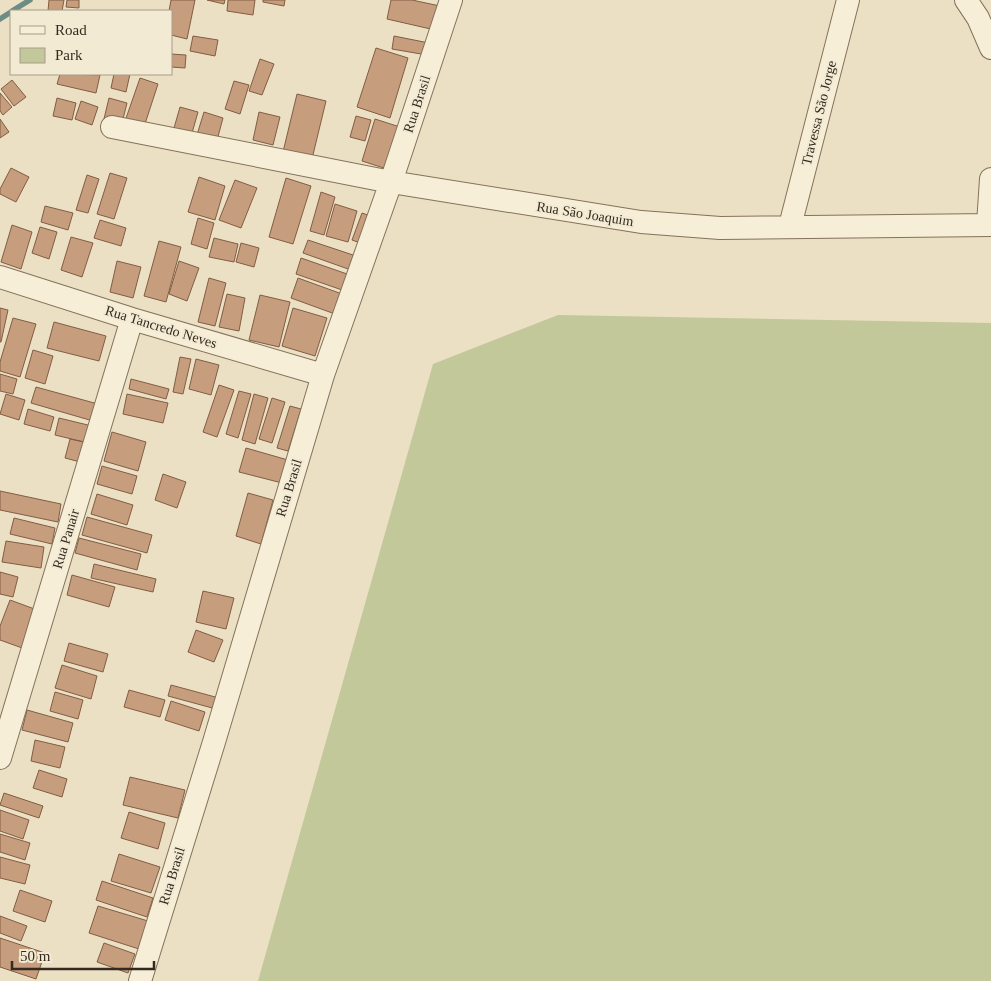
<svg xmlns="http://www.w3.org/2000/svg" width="991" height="981" font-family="'Times New Roman',serif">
<rect width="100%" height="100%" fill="#ebe0c4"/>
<!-- green -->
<path fill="#c2c899" d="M558,315L991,323V981H258L433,364Z"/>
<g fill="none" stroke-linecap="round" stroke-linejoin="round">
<!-- stream -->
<path stroke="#6d8c85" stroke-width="5.5" d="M12,11L30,0
M0,19L11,12"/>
</g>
<!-- building -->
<path fill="#c69d7d" stroke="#825d43" d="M49,0H64L62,11H48Z
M67,0H79V8L66,7Z
M171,0H195L187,39L171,35V11H169Z
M207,0H225L224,4Z
M228,0H255L253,15L227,11Z
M263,0H285L284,6L263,2Z
M391,0H412L440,6L435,30L387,19Z
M193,36L218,40L215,56L190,51Z
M394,36L429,43L427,55L392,49Z
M376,48L408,58L390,118L357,107Z
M171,54L186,55L185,68L171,67Z
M260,59L274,64L262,95L249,91Z
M60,74L100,75L96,93L57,84Z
M114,74H130L126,92L111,88Z
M140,78L158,84L143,130L124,124Z
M12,80L26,97L14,106L1,89Z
M234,81L249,85L240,114L225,109Z
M0,93L12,107L3,115L0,111Z
M297,94L326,101L311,163L282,156Z
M57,98L76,103L72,120L53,116Z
M109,98L127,103L121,127L103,123Z
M81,101L98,107L92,125L75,119Z
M180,107L198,112L190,140L172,135Z
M204,112L223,118L216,144L196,138Z
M259,112L280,117L273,145L253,140Z
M356,116L371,120L365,141L350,137Z
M0,119L9,132L0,138Z
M375,119L400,127L387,169L362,161Z
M11,168L29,177L16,202L0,194V189Z
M110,173L127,178L114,219L97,214Z
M87,175L99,179L88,213L76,210Z
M199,177L225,186L215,220L188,212Z
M286,178L311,186L293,244L269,237Z
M235,180L257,188L241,228L219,220Z
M321,192L335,197L324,235L310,231Z
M335,204L357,211L348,242L326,236Z
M45,206L73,213L68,230L41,222Z
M362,213L374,217L363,244L352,240Z
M198,218L214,223L207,249L191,244Z
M100,220L126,228L121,246L94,238Z
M12,225L32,232L21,269L1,262Z
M40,227L57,232L49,259L32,253Z
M71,237L93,243L82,277L61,270Z
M214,238L238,244L234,262L209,257Z
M308,240L356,256L351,270L303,253Z
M159,241L181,247L166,302L144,296Z
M241,243L259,248L254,267L236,262Z
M301,258L350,275L345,291L296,274Z
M117,261L141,267L133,298L110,292Z
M179,261L199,268L187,301L169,294Z
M209,278L226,283L215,326L198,322Z
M298,278L342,294L335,314L291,298Z
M227,294L245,298L239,331L219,327Z
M260,295L290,302L279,347L249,340Z
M0,308L8,310L1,342H0Z
M293,308L327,318L315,356L282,346Z
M13,318L36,324L20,377L0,371V362Z
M54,322L106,336L99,361L47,348Z
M33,350L53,356L45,384L25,378Z
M180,357L191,359L183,394L173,392Z
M196,359L219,365L211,395L189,389Z
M0,374L17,379L13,394L0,391Z
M131,379L169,389L166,399L129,389Z
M219,385L234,390L217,437L203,432Z
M36,387L98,404L93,421L31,403Z
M239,391L251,394L238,438L226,434Z
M6,394L25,400L19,420L0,414Z
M127,394L168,403L163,423L123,414Z
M254,394L268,398L255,444L242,440Z
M272,398L285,402L272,443L259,439Z
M290,406L301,409L288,451L277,448Z
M28,409L54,417L50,431L24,424Z
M59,418L92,426L88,443L55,435Z
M112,432L146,442L138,471L104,461Z
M70,439L89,443L84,463L65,458Z
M246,448L288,460L282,483L239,472Z
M102,466L137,476L132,494L97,484Z
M163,474L186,482L177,508L155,500Z
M0,491L61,504L58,522L0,510Z
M248,493L273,500L261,544L236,536Z
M97,494L133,505L127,525L91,514Z
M87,517L152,535L147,553L82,535Z
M14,518L55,528L52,544L10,534Z
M79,538L141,554L137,570L75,553Z
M6,541L44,547L41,568L2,562Z
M94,564L156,579L153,592L91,578Z
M0,572L18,577L13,597L0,594Z
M72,575L115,587L109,607L67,595Z
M203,591L234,598L226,629L196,622Z
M10,600L40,611L25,649L0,640V626Z
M196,630L223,640L214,662L188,652Z
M69,643L108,654L103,672L64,661Z
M62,665L97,676L91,699L55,688Z
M171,685L219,698L216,709L168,696Z
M129,690L165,700L160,717L124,707Z
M55,692L83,700L78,719L50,711Z
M171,701L205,712L199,731L165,720Z
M27,710L73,723L68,742L22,730Z
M35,740L65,747L60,768L31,761Z
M39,770L67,779L62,797L33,788Z
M130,777L185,790L178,818L123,805Z
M4,793L43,806L39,818L0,805Z
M0,810L29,820L23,839L0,831Z
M129,812L165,823L158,849L121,838Z
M0,834L30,843L25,860L0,852Z
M119,854L160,867L151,893L111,881Z
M0,857L30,865L25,884L0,878Z
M102,881L153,898L147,917L96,900Z
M20,890L52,901L45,922L13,911Z
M98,906L148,921L139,949L89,933Z
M0,916L27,926L21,941L0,933Z
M0,938L45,953L36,979L0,967Z
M104,943L135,954L128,973L97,962Z"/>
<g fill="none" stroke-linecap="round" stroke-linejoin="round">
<defs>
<path id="minor" d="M966,0L978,18L991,48
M112,127L391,182L641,222L720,228L991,225
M988,224L991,179
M790,226L848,0
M0,277L132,319L323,375
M0,758L132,319
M140,981L214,742L323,375L391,182L451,0"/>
</defs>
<!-- minor casing -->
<use href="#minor" stroke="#84725c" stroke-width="24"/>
<!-- minor -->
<use href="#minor" stroke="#f6eed7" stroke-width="22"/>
</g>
<g text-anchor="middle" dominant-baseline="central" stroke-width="4" stroke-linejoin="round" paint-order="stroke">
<!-- street labels -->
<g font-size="14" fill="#352a1f" stroke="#f3ead3">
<text transform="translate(417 104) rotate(-72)">Rua Brasil</text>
<text transform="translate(819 113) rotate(-76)">Travessa São Jorge</text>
<text transform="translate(585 214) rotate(9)">Rua São Joaquim</text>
<text transform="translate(161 327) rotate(17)">Rua Tancredo Neves</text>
<text transform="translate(289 488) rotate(-73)">Rua Brasil</text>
<text transform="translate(66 539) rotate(-73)">Rua Panair</text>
<text transform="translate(172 876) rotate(-73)">Rua Brasil</text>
</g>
</g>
<!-- legend -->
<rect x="10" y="10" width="162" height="65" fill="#f3ead3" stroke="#a79d8b"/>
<rect x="20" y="26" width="25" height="8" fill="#f6eed7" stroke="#a79d8b"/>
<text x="55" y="35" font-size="15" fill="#352a1f">Road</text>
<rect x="20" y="48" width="25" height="15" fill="#c2c899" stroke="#a79d8b"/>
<text x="55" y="60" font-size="15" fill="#352a1f">Park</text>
<!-- scale -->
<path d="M12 961v8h142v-8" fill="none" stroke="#352a1f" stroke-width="2.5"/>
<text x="20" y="961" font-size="15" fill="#352a1f" stroke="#f3ead3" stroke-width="4" paint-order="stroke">50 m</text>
</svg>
